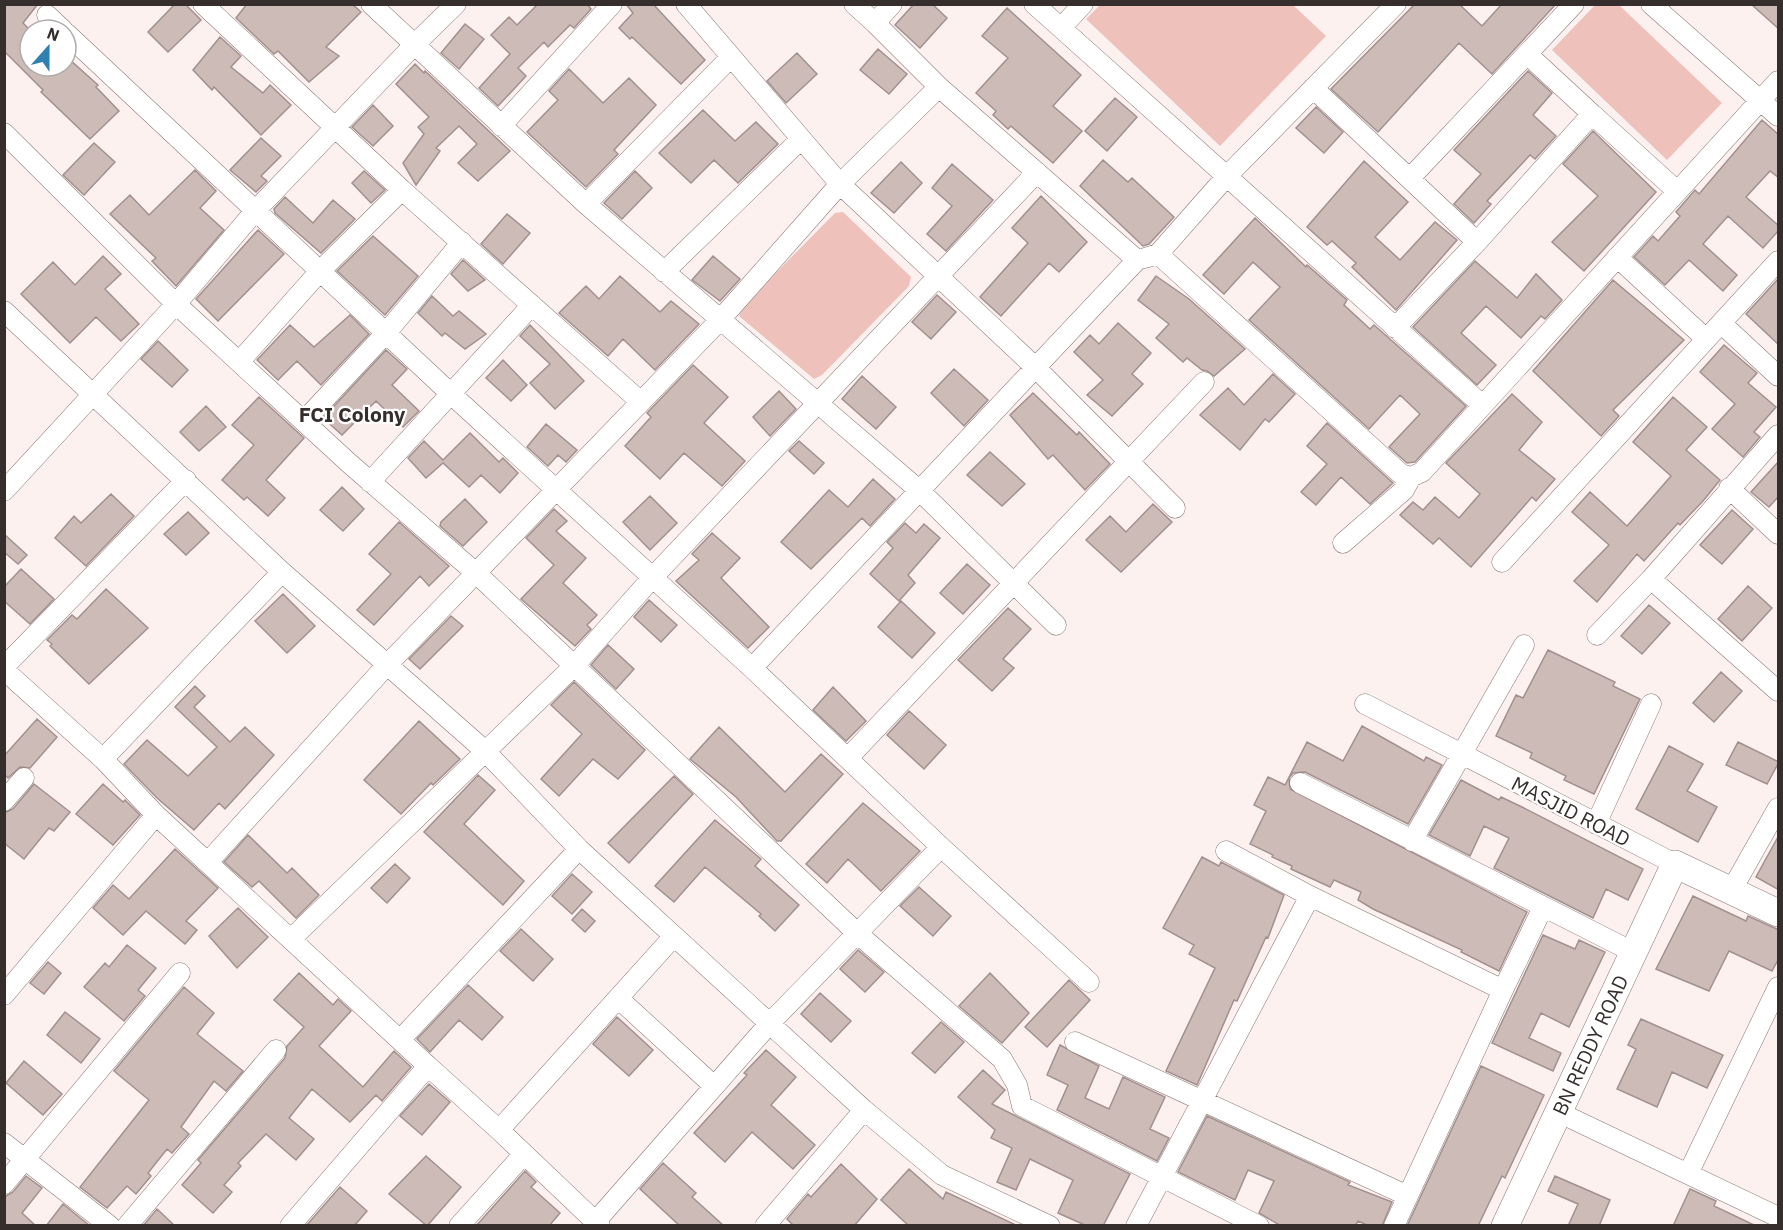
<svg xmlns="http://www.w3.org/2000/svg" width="1783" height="1230" font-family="'IBM Plex Sans',sans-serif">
<rect width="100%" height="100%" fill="#fdf1f0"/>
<!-- green -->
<path fill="#eec1ba" d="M1596,4L1619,5L1722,103L1667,160L1552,50Z
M1100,5H1293L1326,36L1220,146L1086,19Z
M843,212L911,277L909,286L822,375L814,379L739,316L743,306L835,213Z"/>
<!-- building -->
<path fill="#cdbbb8" stroke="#a2908e" stroke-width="1.5" d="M4,4H38L23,23L30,30V66H66L70,60L98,85L96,87L119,111L90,139L41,92L43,90L4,51Z
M175,4H185L201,20L168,52L148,32Z
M247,4H352L361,12L326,47L339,56L309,82L278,51L274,54L236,18Z
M538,4H587L591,9L574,28L570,25L548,47L544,42L518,68L526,76L498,106L479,88L510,54L491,35L509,17L517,25Z
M626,4H653L705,60L681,84L632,37L630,39L619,28L633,13Z
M914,4H932L947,18L920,48L895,25Z
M1415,4H1459L1482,26L1502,4H1556L1492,74L1459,43L1378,132L1331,89Z
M1751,4H1779V29Z
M1007,8L1081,75L1053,106L1082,131L1053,163L1011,126L1008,129L993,115L996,111L976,93L1008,58L982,36Z
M465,24L484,39L459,69L441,53Z
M220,37L241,56L231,67L263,93L270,85L291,105L261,135L214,87L212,90L193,70Z
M878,49L907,74L889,94L860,70Z
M797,53L817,74L786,103L767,81Z
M415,64L424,73L425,71L510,151L478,181L458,163L477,144L459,126L436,148L440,151L416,185L403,163L424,134L418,127L429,117L396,84Z
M569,69L603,103L629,78L656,105L614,150L618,154L586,187L527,132L558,100L549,91Z
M1528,71L1552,93L1533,115L1556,136L1535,159L1530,155L1487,201L1491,204L1474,223L1454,204L1481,174L1454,150Z
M1115,98L1137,117L1107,151L1085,131Z
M373,105L393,126L373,146L352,127Z
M1316,107L1343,132L1324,153L1296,128Z
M703,110L735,141L756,122L778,144L738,183L714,160L691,183L659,153Z
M1762,120L1779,135V178L1770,171L1746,197L1779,226V230L1763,248L1728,216L1703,244L1737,275L1723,291L1689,260L1665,285L1634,257L1653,236L1658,241L1680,216L1676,212L1695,190L1699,194Z
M1593,131L1656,192L1584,271L1552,242L1598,196L1563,164Z
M261,138L281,156L261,176L267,181L256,192L230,170Z
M94,143L115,162L84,195L63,175Z
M1103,160L1128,182L1132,178L1174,217L1149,244L1143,246L1080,186Z
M1364,161L1408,202L1375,237L1400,260L1435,222L1457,240L1396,310L1352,267L1356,263L1332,241L1327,245L1307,227Z
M901,162L922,183L894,213L871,193Z
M952,164L993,200L946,251L927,234L952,206L932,188Z
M195,170L216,191L200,208L224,230L176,286L152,261L156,258L110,214L130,195L149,215Z
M364,171L385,190L371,203L352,183Z
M635,171L652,188L622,219L604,203Z
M1041,196L1087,242L1059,272L1049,263L1001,316L980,297L1028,243L1012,228Z
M285,197L313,223L333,200L355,219L321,253L275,213L274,209Z
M507,214L530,233L503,264L481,244Z
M1255,218L1306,267L1307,265L1347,300L1344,305L1370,329L1374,325L1466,406L1415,462L1407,463L1389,447L1420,414L1400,395L1369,429L1249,320L1280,287L1253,262L1224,294L1203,275Z
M258,230L284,254L218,321L196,299Z
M373,236L418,276L385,315L337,271Z
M103,256L121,274L105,289L139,324L121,341L96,317L70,343L21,294L53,262L75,285Z
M713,256L740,279L720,301L692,280Z
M463,260L485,280L468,291L451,274Z
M1475,261L1517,298L1536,274L1562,300L1545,319L1541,316L1521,338L1486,306L1461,333L1496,365L1477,385L1413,327Z
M620,276L660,312L671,301L699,324L655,370L623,339L608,356L559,313L586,286L599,299Z
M1156,276L1189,299L1245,349L1214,376L1207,371L1202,370L1187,358L1183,362L1156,338L1169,324L1138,300Z
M1779,278V345L1746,314Z
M1613,280L1684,340L1613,410L1619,416L1601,436L1533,371Z
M937,295L956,312L931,339L912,322Z
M432,296L453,316L459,311L486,334L465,349L445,333L442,336L418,313Z
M350,315L369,334L321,385L297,361L278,380L257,360L290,325L314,347Z
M1118,323L1151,353L1132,374L1143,384L1112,416L1087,395L1103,380L1074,352L1090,335L1099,344Z
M530,325L584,381L555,409L530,383L550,364L520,336Z
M158,341L188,370L172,387L141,359Z
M1724,345L1757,373L1748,383L1776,407L1754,432L1760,437L1743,457L1712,429L1735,404L1700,372Z
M386,350L407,369L392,385L419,411L403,427L376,401L342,435L323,418Z
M503,360L527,385L511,401L486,378Z
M693,365L728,397L704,423L745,461L722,486L684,453L660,479L625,446L651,417L647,413Z
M954,369L988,400L964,426L931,393Z
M1273,374L1295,394L1269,422L1265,419L1240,450L1200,415L1228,388L1244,405Z
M862,376L896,407L876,429L842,399Z
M779,391L796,409L770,436L753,417Z
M1033,393L1077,435L1079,432L1110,464L1085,490L1053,455L1048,459L1010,415Z
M1512,394L1542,422L1519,450L1555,479L1536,501L1532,497L1471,567L1439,538L1433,544L1400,515L1413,502L1423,510L1435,497L1459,518L1480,494L1446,463Z
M259,397L304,438L266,480L285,498L268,516L247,497L244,500L222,480L254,445L232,425Z
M1673,397L1707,427L1686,450L1720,480L1703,501L1680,525L1678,523L1644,561L1637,554L1597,602L1574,581L1609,545L1572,512L1590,492L1627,526L1651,499L1671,476L1633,442Z
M206,406L226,427L199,451L180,432Z
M1327,423L1393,483L1370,504L1341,477L1316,505L1301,492L1327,464L1307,446Z
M546,424L577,450L566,462L558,455L548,466L527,447Z
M470,433L499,462L503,458L518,473L500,493L481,475L469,487L443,463L426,478L408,458L424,441L443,460Z
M799,441L824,463L814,474L789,451Z
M990,452L1025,484L1002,506L967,475Z
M1779,461V496L1769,507L1751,492Z
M873,479L895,499L870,526L862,518L811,569L781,542L829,490L848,507Z
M342,487L364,509L343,531L320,510Z
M111,494L134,516L86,566L55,538L74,516L81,523Z
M650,496L677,523L650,550L623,522Z
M465,499L487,522L463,546L440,526L441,522Z
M1153,504L1172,522L1121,572L1086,540L1110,516L1126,532Z
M554,509L567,521L556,531L586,558L563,583L597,615L587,625L591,629L575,646L521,599L554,565L526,538Z
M1732,510L1753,529L1722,564L1700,545Z
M188,512L209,533L186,555L164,534Z
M399,522L449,566L429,586L420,576L374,625L357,610L391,574L369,554Z
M905,523L916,533L924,524L940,538L908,575L915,583L899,601L870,574L893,548L887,542Z
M712,533L740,558L721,578L769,627L748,648L676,581L699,560L692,554Z
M4,534L27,555L18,564L4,552Z
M967,564L990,585L963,614L940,593Z
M21,569L54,599L30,624L4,601V587Z
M1748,586L1772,608L1742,641L1718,619Z
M106,589L148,628L89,684L50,646L52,644L47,640L72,615L77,619Z
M283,594L315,626L287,653L255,621Z
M649,600L677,625L661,642L634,617Z
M901,601L935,633L912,658L878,627Z
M1649,605L1670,623L1642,654L1621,636Z
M1008,608L1031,629L1003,659L1014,668L992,691L958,660Z
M451,616L463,626L420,669L409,659Z
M608,645L634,669L616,689L591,665Z
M1548,650L1615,682L1613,686L1640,699L1594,794L1564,780L1566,776L1530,758L1532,753L1496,736L1516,695L1523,698Z
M1721,672L1742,691L1714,722L1693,703Z
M574,682L645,750L618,779L593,759L559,796L541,779L582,734L551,705Z
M195,686L205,696L194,707L230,742L245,727L274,755L225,809L219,803L194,830L157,798L124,764L147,740L188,776L217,747L175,707Z
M833,687L866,721L846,741L813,710Z
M909,711L946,745L924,769L887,735Z
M37,719L57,737L30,768L20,767L8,778L4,774V756Z
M419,721L460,759L433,785L431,783L401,814L364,780Z
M1362,726L1424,761L1426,757L1442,765L1408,824L1305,772L1293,773L1289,778L1290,789L1527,912L1499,971L1461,952L1462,950L1373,909L1358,900L1361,892L1334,880L1330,887L1291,869L1292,866L1272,857L1273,855L1250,844L1266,811L1254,805L1268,777L1285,785L1307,742L1343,761Z
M719,727L785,792L821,754L843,774L781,841H777L736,797L690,759Z
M1738,742L1779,762L1767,784L1726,765Z
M1669,746L1703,764L1687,791L1717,807L1698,842L1636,809Z
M478,775L495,790L464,824L524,881L503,905L424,832Z
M674,776L693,794L629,863L608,843Z
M1461,780L1499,800L1501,797L1522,807L1643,869L1628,900L1606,889L1593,918L1494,868L1509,838L1484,826L1470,856L1429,835Z
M34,784L70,812L54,831L49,828L24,859L4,843V813L13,809Z
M103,784L123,802L125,800L140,815L113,845L76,814Z
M863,803L920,851L881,891L848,859L827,883L806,864Z
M715,820L761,859L755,866L799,905L775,931L759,916L761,914L705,867L674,902L655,886Z
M248,835L287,873L292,868L319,895L296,918L259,881L252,887L224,862Z
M1779,835V890L1756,877Z
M175,849L218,888L186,921L197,930L185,944L146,911L123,935L93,908L113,885L129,899Z
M1202,857L1219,866L1221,862L1284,895L1268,938L1266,937L1237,1001L1234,1000L1197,1085L1166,1071L1215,968L1189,954L1194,945L1163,928Z
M395,864L410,878L387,903L371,888Z
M572,874L592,892L572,914L552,896Z
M919,887L951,916L933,936L900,906Z
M1693,896L1746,921L1748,916L1779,930V958L1772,971L1729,951L1709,991L1656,969Z
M238,908L268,937L237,968L209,936Z
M582,909L595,921L585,932L572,920Z
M521,929L553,959L533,981L500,951Z
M1543,935L1575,949L1579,940L1605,952L1569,1027L1541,1013L1529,1038L1561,1053L1553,1071L1492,1043Z
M127,945L156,968L138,990L145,996L124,1021L84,987L105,963L109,967Z
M858,950L884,972L865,992L840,969Z
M48,962L61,973L44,994L30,983Z
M299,973L333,1005L338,999L351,1011L319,1046L363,1087L394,1051L411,1067L382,1101L376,1095L350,1122L312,1089L289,1118L314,1139L296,1160L266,1134L238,1163L241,1166L224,1185L232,1192L213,1213L182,1185L201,1163L198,1160L285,1058L287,1046L304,1027L274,1000Z
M990,973L1029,1013L1002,1043L959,1006Z
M1069,980L1090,1000L1047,1047L1025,1027Z
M468,985L503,1017L482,1040L459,1020L430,1052L417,1039Z
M184,987L214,1013L197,1034L243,1071L226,1091L214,1081L181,1127L189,1134L172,1153L167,1149L148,1173L151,1176L136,1194L127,1186L107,1208L80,1187L149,1100L114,1071Z
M820,993L851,1021L831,1042L801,1014Z
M65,1012L100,1039L81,1063L47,1035Z
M617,1017L653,1050L629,1076L593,1044Z
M1641,1019L1723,1055L1707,1088L1672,1072L1657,1107L1617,1089L1636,1049L1628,1045Z
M941,1022L964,1042L935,1073L912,1053Z
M1060,1045L1099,1066L1085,1098L1109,1109L1123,1077L1165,1097L1150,1129L1169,1138L1157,1161L1057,1110L1068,1085L1047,1075Z
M766,1050L796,1077L771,1105L815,1145L793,1169L752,1132L725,1162L694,1133L747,1075L744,1073Z
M24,1061L62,1094L43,1115L6,1083Z
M1481,1066L1544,1095L1505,1178L1502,1176L1478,1226H1407Z
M983,1070L1005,1090L992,1104L1130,1174L1103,1226H1087L1058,1213L1073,1180L1030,1159L1016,1190L997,1182L1012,1148L991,1138L995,1130L958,1097Z
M429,1084L450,1102L422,1135L400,1116Z
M1207,1116L1350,1182L1348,1185L1392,1202L1382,1226H1369L1358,1221L1355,1226H1281L1259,1213L1274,1181L1248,1170L1235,1200L1178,1172Z
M426,1156L461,1187L427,1226L389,1194Z
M663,1163L696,1193L692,1197L724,1226H680L640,1189Z
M841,1164L877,1199L854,1226H794L787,1219L808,1194L811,1197Z
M909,1169L943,1199L946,1192L1018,1226H909L881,1200Z
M525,1171L536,1182L531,1187L560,1213L549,1226H476Z
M26,1176L42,1188L22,1213L36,1226H4V1197L13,1192Z
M1555,1176L1610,1200L1599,1226H1568L1578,1204L1548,1191Z
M340,1187L367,1211L354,1226H306Z
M1690,1189L1716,1201L1714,1206L1756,1226H1673Z
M63,1204L90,1226H46Z
M157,1209L175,1226H143Z"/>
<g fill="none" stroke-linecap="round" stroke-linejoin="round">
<defs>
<path id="street" d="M203,4L402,190L641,402
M371,4L586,204L920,491L1056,625
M686,4L840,184L1035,367L1175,508
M854,4L875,23
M1034,4L1061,28L1083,4
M1651,4L1778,116
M47,15L63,30
M1061,28L1481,404
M66,33L451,394L752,668L941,847L1089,982
M1527,54L1592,114
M1313,88L1477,242
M501,126L612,4
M4,133L176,304L350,464L476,573L858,934L1002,1059L1017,1085L1022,1106L1259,1226
M1411,177L1574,4
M586,204L731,57
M1158,254L1401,474L1411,477L1422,472L1778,81
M1617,257L1705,338
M1145,258L1158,254L1226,177L1396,4
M664,272L800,140
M4,311L282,572L484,750L579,849L864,1110L942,1175L1050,1226
M1721,323L1778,376
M1395,328L1477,242L1592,114L1677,191
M240,361L320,271L402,190
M305,420L386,333L462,242
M370,482L532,305
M1729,488L1778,534
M4,491L176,304L256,210L415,44L456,4
M1343,543L1404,490L1411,477
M1502,562L1778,261
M1651,579L1778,691
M1597,635L1651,579L1778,435
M4,667L186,480
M752,668L1137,260L939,87L875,23L892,4
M4,670L103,759L156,815L428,1066
M1365,704L1675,864
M848,758L1204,382
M103,759L282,572
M1300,783L1633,952
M4,801L24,778
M1596,824L1651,704
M1412,841L1524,645
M1226,851L1310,896L1503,990L1543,907
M208,862L386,666L719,321L840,184L939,87
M1731,891L1778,808
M292,938L574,666L652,578L1037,172
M4,995L156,815
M618,998L714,1086
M400,1040L579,849
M1075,1042L1408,1196
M1558,1112L1778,1217
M499,1130L600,1226
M4,1143L110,1226
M1688,1174L1778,987
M4,1184L180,973
M596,1221L769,1024L941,847
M127,1226L276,1050
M290,1226L428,1066L499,1130L674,936
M459,1226L524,1154
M765,1226L864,1110
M1136,1226L1310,896
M1394,1226L1503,990"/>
<path id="secondary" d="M1505,1226L1675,864L1778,913"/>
</defs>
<!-- street casing -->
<use href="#street" stroke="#877674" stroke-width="21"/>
<!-- secondary casing -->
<use href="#secondary" stroke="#877674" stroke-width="28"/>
<!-- street -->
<use href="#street" stroke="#fff" stroke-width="20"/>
<!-- secondary -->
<use href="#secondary" stroke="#fff" stroke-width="27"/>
</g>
<g text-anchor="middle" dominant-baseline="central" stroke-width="4.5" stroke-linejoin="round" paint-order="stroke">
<!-- street labels -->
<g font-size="20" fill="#352e2d" stroke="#fff">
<text transform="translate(1571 811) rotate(27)">MASJID ROAD</text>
<text transform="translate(1590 1045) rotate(-65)">BN REDDY ROAD</text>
</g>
<!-- neighbourhood labels -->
<g font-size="21" font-weight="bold" fill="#352e2d" stroke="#fff">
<text x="352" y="414">FCI Colony</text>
</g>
</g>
<!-- border -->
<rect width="1783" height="1230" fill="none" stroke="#352e2d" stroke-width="12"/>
<!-- north arrow -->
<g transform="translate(48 48) rotate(21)"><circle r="28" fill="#ffffff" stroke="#aeabab" stroke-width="1.5"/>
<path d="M0-4.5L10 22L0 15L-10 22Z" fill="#2f81b2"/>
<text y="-9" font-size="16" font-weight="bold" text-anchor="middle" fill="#352e2d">N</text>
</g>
</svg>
